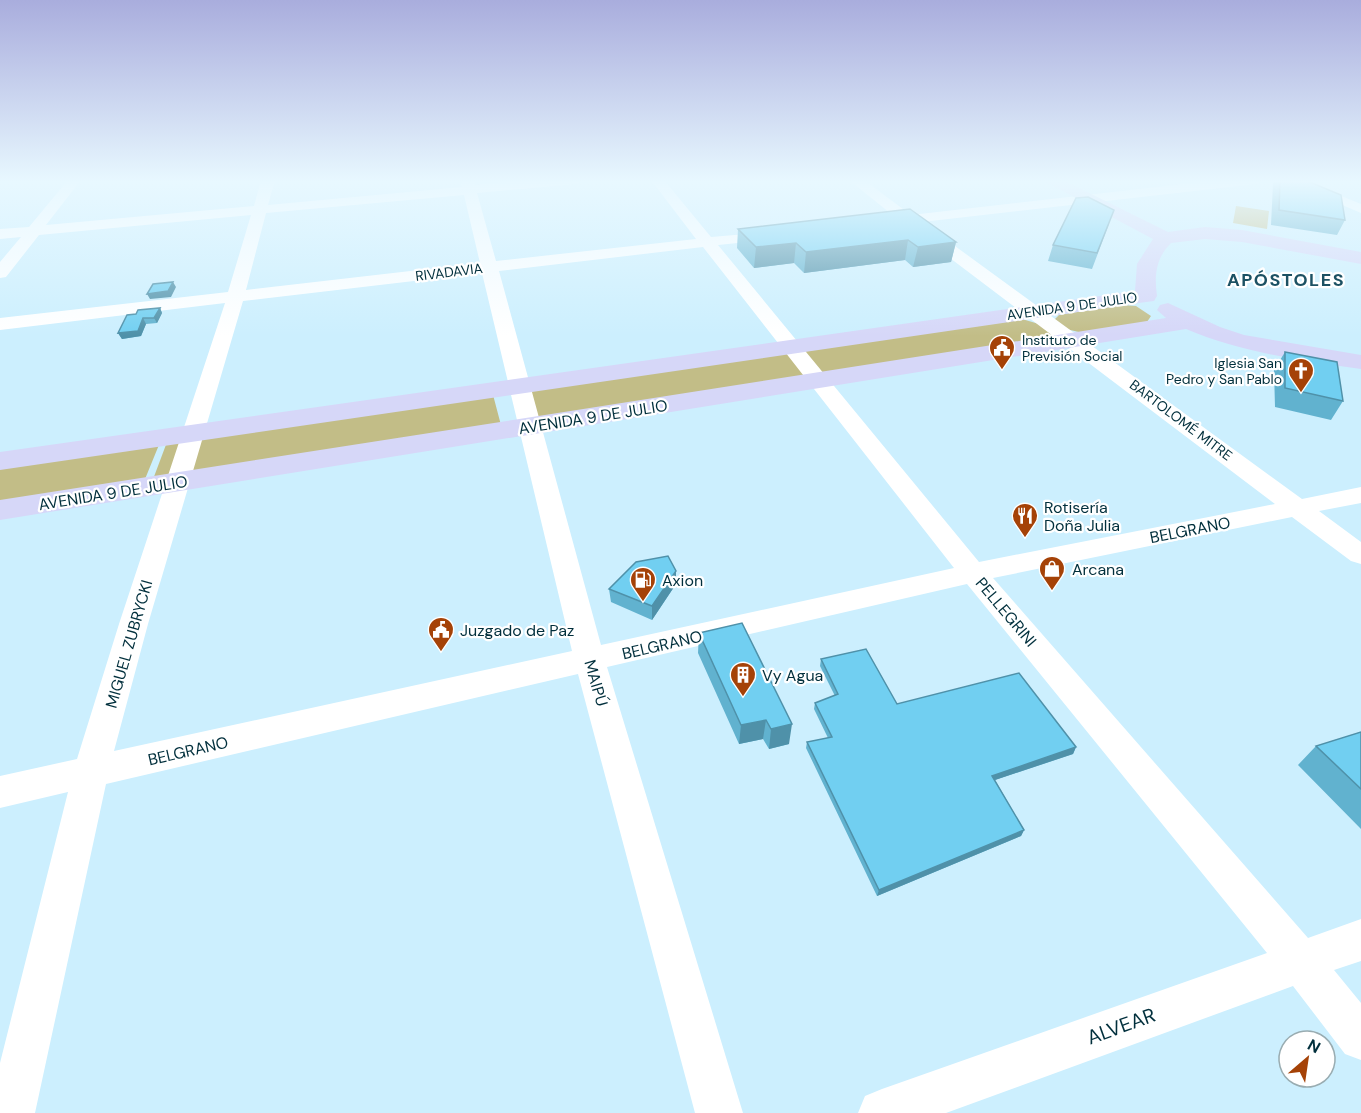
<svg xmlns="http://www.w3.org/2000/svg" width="1361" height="1113" font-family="'DM Sans',sans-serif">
<rect width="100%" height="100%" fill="#cceffe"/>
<!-- green -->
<path fill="#c2bd87" d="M1236,206L1269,211L1267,229L1233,223Z
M1120,305L1136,306L1151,316L1147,322L1083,333L1066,329L1054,320L1059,315Z
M1022,319L1039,324L1057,338L823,379L800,350Z
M791,352L813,381L538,425L527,388Z
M492,391L502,429L152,482L170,434Z
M163,435L143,484L0,505V458Z"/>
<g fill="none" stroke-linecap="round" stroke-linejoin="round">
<!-- minor -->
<path fill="#fff" fill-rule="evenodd" d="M68,180H81L46,225L254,206L261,180H275L268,205L462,187L460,180H474L475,185L530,180H582L576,184L477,193L496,261L696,239L651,180H664L711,237L780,231L783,234L780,237L775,239L718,245L979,562L1275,504L905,224L882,225L880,222L882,219L895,217L849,180H864L911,215L1218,180H1262L1256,184L922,222L1302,499L1361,487V503L1319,511L1361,542V564L1351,561L1292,517L993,578L1308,938L1361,919V961L1334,970L1361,1003V1060L1345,1054L1293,986L946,1113H858L865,1096L882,1089L1267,953L967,584L607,667L743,1113H695L578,674L106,784L35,1113H0V1063L68,792L0,808V776L77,759L119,624L225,303L0,330V318L228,292L251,215L39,235L6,277L0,278V262L21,237L0,239V229L29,227ZM464,195L480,263L246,290L266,213ZM703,247L954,568L601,645L499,271ZM482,273L572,651L114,751L148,624L243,301Z
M1284,180H1302L1361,204V213Z"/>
<!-- major -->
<path fill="#d6d7f8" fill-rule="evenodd" d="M1042,180H1063L1168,232L1205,227L1242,230L1361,252V264L1242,242L1205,239L1171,243C1156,258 1154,275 1157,296L1154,301L1146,302L0,470V452L1135,291L1137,264L1153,239Z
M1168,303L1220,327L1244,335L1361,355V369C1301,360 1242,353 1186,329L0,520V500L1166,318L1157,310L1160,305Z"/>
</g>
<!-- wall -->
<path fill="#61b2cf" d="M1275,180H1305L1345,220L1337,235L1271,225L1273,184Z
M1109,224L1092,269L1048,261L1053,245Z
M738,229L956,242L951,262L913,267L905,260L804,273L794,263L754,268L737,248Z
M160,308L162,313L157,323L146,324L141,336L122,339L118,333L136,314Z
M1285,352L1343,401L1331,420L1275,407L1274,370Z
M676,584L652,620L611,602L609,589Z
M699,633L789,744L769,749L763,739L739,744L698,653Z
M821,659L897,704L1076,747L1073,754L995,780L1024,830L1021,836L877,896L806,748L807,742L828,738L814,709L815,703L835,696L820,666Z
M1361,732V829L1298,765L1316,746Z"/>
<!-- shaded-wall -->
<path fill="#4f91a9" d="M908,240L905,260L804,273L806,252Z
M956,242L951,262L913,267L918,247Z
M796,243L794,263L754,268L756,247Z
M173,282L176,287L171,297L150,299L147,294Z
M160,308L162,313L157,323L154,318Z
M143,318L146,324L141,336L122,339L118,333Z
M676,571V584L652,620V606Z
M766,720L763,739L739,744L741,725Z
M792,724L789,744L769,749L771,729Z
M1076,747L1073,754L989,782L992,776Z
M1024,830L1021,836L877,896L879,890Z"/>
<!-- building -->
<path fill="#71cff1" stroke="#4f91a9" stroke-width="1.5" d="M1280,180H1305L1341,195L1345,220L1279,210Z
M1088,197L1114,210L1097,253L1053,245L1076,198Z
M910,209L956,242L918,247L908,240L806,252L796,243L756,247L738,229Z
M173,282L168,291L147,294L153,284Z
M160,308L154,318H143L138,331L118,333L127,315L136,314L138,310Z
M1285,352L1337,362L1343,401L1285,388Z
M668,556L676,571L652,606L609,589L636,562Z
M742,623L792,724L771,729L766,720L741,725L699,633Z
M866,649L897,704L1019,673L1076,747L992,776L1024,830L879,890L807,742L832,737L815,703L838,694L821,659Z
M1361,732V789L1316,746Z"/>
<!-- sky -->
<linearGradient id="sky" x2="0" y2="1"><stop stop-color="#a9addd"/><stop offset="0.54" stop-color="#e8f8ff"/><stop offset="1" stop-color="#e8f8ff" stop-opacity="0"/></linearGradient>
<rect width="1361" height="336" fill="url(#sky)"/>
<!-- icons -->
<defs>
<symbol id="civic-pin" viewBox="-11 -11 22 30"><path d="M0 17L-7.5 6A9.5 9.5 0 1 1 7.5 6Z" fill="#a54207" stroke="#fff"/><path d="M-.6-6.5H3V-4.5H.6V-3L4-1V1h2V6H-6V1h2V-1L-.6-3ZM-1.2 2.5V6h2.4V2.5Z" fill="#fff"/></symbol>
<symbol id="church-pin" viewBox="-11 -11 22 30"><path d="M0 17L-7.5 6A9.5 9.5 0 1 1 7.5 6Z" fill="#a54207" stroke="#fff"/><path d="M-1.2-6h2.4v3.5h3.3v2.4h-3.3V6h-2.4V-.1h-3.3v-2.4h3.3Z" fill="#fff"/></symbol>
<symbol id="restaurant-pin" viewBox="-11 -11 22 30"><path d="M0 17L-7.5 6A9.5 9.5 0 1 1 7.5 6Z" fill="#a54207" stroke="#fff"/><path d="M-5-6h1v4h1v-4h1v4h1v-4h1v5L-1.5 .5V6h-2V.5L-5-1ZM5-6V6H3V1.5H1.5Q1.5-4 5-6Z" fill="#fff"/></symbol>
<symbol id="shop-pin" viewBox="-11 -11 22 30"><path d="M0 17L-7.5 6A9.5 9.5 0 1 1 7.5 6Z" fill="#a54207" stroke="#fff"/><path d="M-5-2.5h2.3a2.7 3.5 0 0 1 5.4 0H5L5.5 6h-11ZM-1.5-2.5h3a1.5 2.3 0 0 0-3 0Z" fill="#fff"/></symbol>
<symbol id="fuel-pin" viewBox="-11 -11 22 30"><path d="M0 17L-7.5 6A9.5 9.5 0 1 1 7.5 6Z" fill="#a54207" stroke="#fff"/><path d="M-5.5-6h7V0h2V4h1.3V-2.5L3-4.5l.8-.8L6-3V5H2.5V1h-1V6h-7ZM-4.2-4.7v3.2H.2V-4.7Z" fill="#fff"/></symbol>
<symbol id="building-pin" viewBox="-11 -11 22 30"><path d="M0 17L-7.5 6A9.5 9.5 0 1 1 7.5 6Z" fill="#a54207" stroke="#fff"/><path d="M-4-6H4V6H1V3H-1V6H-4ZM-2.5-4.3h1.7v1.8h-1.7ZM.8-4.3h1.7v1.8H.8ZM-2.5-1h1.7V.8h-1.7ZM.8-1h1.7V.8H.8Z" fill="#fff"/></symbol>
</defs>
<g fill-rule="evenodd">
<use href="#civic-pin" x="987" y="333" width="30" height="40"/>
<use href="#church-pin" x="1286" y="356" width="30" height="40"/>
<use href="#restaurant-pin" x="1010" y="501" width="30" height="40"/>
<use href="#shop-pin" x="1037" y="554" width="30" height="40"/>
<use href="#fuel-pin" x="628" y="565" width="30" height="40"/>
<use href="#civic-pin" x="426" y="615" width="30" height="40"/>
<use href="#building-pin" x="728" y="660" width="30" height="40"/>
</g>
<g text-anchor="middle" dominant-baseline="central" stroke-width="4.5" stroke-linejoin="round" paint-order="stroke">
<!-- far-street labels -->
<g font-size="14" fill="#012f3c" stroke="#fff">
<text transform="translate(449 272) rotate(-7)">RIVADAVIA</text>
<text transform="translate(1072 306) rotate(-8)">AVENIDA 9 DE JULIO</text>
<text transform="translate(1181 420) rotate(37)">BARTOLOMÉ MITRE</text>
</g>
<!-- far-poi labels -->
<g font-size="14" fill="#012f3c" stroke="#fff" text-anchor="start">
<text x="1022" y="340">Instituto de<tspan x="1022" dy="16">Previsión Social</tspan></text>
<text x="1282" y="363" text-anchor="end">Iglesia San<tspan x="1282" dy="16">Pedro y San Pablo</tspan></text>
</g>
<!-- street labels -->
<g font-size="16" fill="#012f3c" stroke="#fff">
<text transform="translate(593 417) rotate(-9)">AVENIDA 9 DE JULIO</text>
<text transform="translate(113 493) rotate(-9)">AVENIDA 9 DE JULIO</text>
<text transform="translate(1190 530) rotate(-11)">BELGRANO</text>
<text transform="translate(1006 612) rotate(50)">PELLEGRINI</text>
<text transform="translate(129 644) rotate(-74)">MIGUEL ZUBRYCKI</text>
<text transform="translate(662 645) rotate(-13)">BELGRANO</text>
<text transform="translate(596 683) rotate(74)">MAIPÚ</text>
<text transform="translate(188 751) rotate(-13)">BELGRANO</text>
</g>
<!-- poi labels -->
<g font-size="16" fill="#012f3c" stroke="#fff" text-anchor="start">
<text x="1044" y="507">Rotisería<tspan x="1044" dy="18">Doña Julia</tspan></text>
<text x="1072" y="569">Arcana</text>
<text x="662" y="580">Axion</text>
<text x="460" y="630">Juzgado de Paz</text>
<text x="762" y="675">Vy Agua</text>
</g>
<!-- far-district labels -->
<g font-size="18" font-weight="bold" letter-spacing="1.5" fill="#1c5163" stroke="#fff">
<text x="1286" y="280">APÓSTOLES</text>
</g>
<!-- near-street labels -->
<g font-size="20" fill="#012f3c" stroke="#fff">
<text transform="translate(1121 1026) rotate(-20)">ALVEAR</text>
</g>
</g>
<!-- north arrow -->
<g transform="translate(1307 1059) rotate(29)"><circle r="28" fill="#ffffff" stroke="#99acb1" stroke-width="1.5"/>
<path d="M0-4.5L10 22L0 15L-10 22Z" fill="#a54207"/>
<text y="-9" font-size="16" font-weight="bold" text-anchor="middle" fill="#012f3c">N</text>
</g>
</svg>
